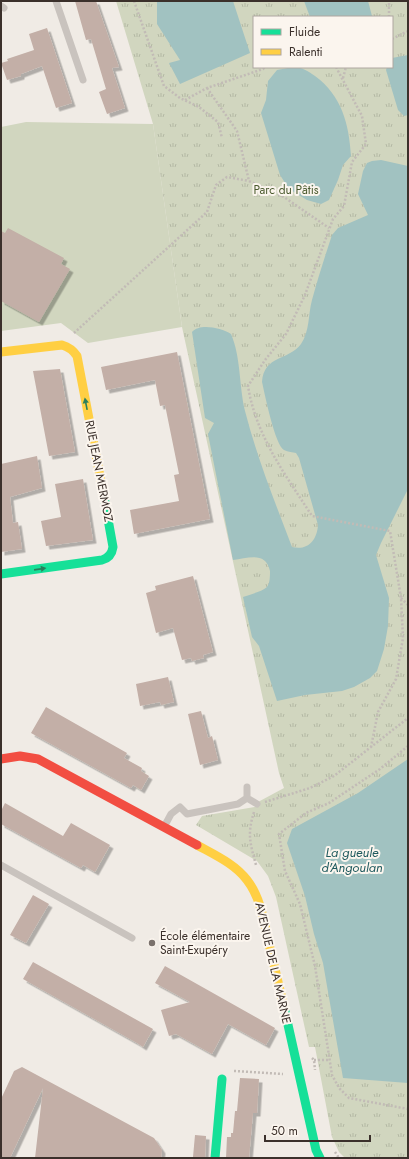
<svg xmlns="http://www.w3.org/2000/svg" width="409" height="1159" font-family="Jost,sans-serif">
<defs>
<pattern id="park-tufts" width="24" height="20" patternUnits="userSpaceOnUse"><rect width="24" height="20" fill="#d1d6bf"/><path d="M3 7l-1-3M5 7V3M7 7l1-3M15 17l-1-3M17 17v-4M19 17l1-3" fill="none" stroke="#b4b8a4"/></pattern>
<filter id="shadow"><feDropShadow dx="3.5" dy="3.5" stdDeviation="0" flood-color="#0004"/></filter>
</defs>
<rect width="100%" height="100%" fill="#f0ebe5"/>
<!-- grass -->
<path fill="#d1d6bf" d="M26,122L153,124L182,327L88,343L61,323L1,331V127Z"/>
<!-- park -->
<path fill="url(#park-tufts)" fill-rule="evenodd" d="M116,1H408V1158H345L339,1152L332,1137L315,1047H309L276,897L268,876L257,861L196,825L202,816L260,806L258,802L284,788L279,773L182,327L153,124ZM254,17H392V67H254Z"/>
<!-- water -->
<path fill="#a1c2c1" d="M157,1H233L250,53L180,84L169,63L180,60L157,24Z
M304,1H368L372,16L310,17Z
M408,55V115L404,116L398,110L386,70L387,67H392V58Z
M293,67C302,67 308,71 315,76C342,96 349,124 351,156L343,165L338,180L329,200L321,204L307,200L289,189L280,175L261,113L266,100L268,81L277,70Z
M381,160L408,166V489L381,543L376,555L389,598L388,626L384,649L377,671L370,678L354,687L342,691L305,695L277,701L259,646L252,637L243,597C251,594 261,592 267,587C270,583 270,576 270,571C266,551 248,558 233,560L208,434L214,423L205,418L192,332C200,323 221,328 231,334C241,357 239,386 245,411C257,458 275,502 292,547C308,551 317,540 318,525L299,458L296,453C293,452 288,452 284,450C275,445 265,395 262,382C264,355 288,361 301,344C310,331 308,314 312,300C318,278 325,256 332,235L338,228L368,215L358,194L363,171L367,163L372,161Z
M408,759V1083L343,1078L323,963L314,934L305,896L287,843L292,829L358,793Z"/>
<!-- building -->
<path fill="#c3afa7" filter="url(#shadow)" d="M75,1H96L119,67L112,68L125,108L107,114L99,92L106,89L91,39L86,40Z
M47,28L72,103L56,108L42,66L21,74V76L7,80L1,63L8,61L7,59L34,50L29,34Z
M8,228L64,258L61,264L70,269L39,322L1,301V231L5,233Z
M177,352L210,519L134,534L130,510L179,501L174,475L179,474L165,405L160,406L155,380L106,390L101,367Z
M60,369L75,452L49,456L33,371Z
M37,456L42,488L10,497L13,523L18,522L22,549L1,552V464Z
M83,479L93,540L46,546L41,521L61,517L55,484Z
M193,576L213,652L203,655L204,658L192,661L191,658L182,660L173,628L156,633L146,593L156,590L155,586Z
M168,677L174,702L161,705L160,702L140,706L136,684Z
M46,707L127,753L124,758L142,768L141,771L149,776L141,790L133,785L131,788L31,733Z
M201,711L208,738L212,736L218,760L200,765L188,714Z
M5,803L63,836L71,823L110,845L95,872L83,865L81,868L1,824V811Z
M33,895L49,904L26,943L10,935Z
M33,962L153,1029L143,1047L137,1043L23,979Z
M165,966L275,1028L266,1045L228,1024L212,1054L176,1034L169,1036L161,1010L190,1002L155,983Z
M22,1067L154,1138L162,1150L161,1158H35L43,1088L10,1158H1V1099L14,1071Z
M240,1078L259,1079L257,1113H253L249,1158H226L227,1137H231V1133H233L235,1111H237Z
M195,1135L206,1136L205,1158L193,1157Z"/>
<g fill="none" stroke-linecap="round" stroke-linejoin="round">
<!-- path -->
<path stroke="#c2bbb6" stroke-width="2.5" stroke-dasharray="2 2" stroke-linecap="butt" d="M134,1L164,86L180,98L199,107L218,122L222,138
M389,17V1
M392,39L408,31
M336,67L362,116L366,144L352,162L344,206L333,219L305,295L286,334L265,360L248,386C256,436 285,474 312,516L390,531L401,598L403,638L396,679L378,712L371,747
M343,78L346,67
M207,88L237,131L249,181L284,197L329,228
M185,100L207,88L263,69L265,67
M74,333L207,212L216,185L227,177L249,181
M401,598L408,605
M408,746L380,769L329,803L306,813L279,834L285,871L300,904L315,966L332,1075L339,1088L349,1098L408,1109
M265,802L310,788L334,776L408,718
M254,812C247,834 250,843 256,865
M312,1058L314,1060L315,1070
M314,1060H330
M234,1071L283,1074
M335,1152L339,1158"/>
<!-- lane -->
<path stroke="#c9c3be" stroke-width="7" d="M56,1L83,80
M1,6L4,8
M247,787V798
M164,827L171,814L180,807L187,814L238,804L247,798L257,804
M1,865L132,938"/>
<!-- fast -->
<path stroke="#16e098" stroke-width="9" d="M1,574L102,560C109,558 112,554 113,547L104,497
M284,1007L316,1150L320,1158
M215,1158L222,1079"/>
<!-- slow -->
<path stroke="#ffcf43" stroke-width="9" d="M1,352L62,345C69,347 73,350 77,356L104,497
M197,845C215,855 235,864 247,880C261,898 264,922 269,944C274,965 279,986 284,1007"/>
<!-- jam -->
<path stroke="#f24e42" stroke-width="9" d="M1,759L20,756L38,759L197,845"/>
</g>
<!-- one-way arrows -->
<defs><path id="oneway-solid" d="M-6-.8H1V-3.2L6.5 0L1 3.2V.8H-6Z"/></defs>
<g fill="#2a7f5c">
<use href="#oneway-solid" transform="translate(86 404) rotate(-101)"/>
<use href="#oneway-solid" transform="translate(40 569) rotate(-8)"/>
</g>
<!-- markers -->
<circle fill="#7a716c" stroke="#fbf5ee" stroke-width="1.5" cx="152" cy="943" r="4"/>
<g text-anchor="middle" dominant-baseline="central" stroke-width="4" stroke-linejoin="round" paint-order="stroke">
<!-- park labels -->
<g font-size="12" fill="#4a5a2e" stroke="#fbf5ee">
<text x="286" y="190">Parc du Pâtis</text>
</g>
<!-- street labels -->
<g font-size="12" fill="#3b302b" stroke="#fbf5ee">
<text transform="translate(99 471) rotate(79)">RUE JEAN MERMOZ</text>
<text transform="translate(273 963) rotate(77)">AVENUE DE LA MARNE</text>
</g>
<!-- poi labels -->
<g font-size="12" fill="#3b302b" stroke="#fbf5ee" text-anchor="start">
<text x="160" y="936">École élémentaire<tspan x="160" dy="14">Saint-Exupéry</tspan></text>
</g>
<!-- water labels -->
<g font-size="13" font-style="italic" fill="#1f5a5e" stroke="#fbf5ee">
<text x="352" y="852">La gueule<tspan x="352" dy="15">d'Angoulan</tspan></text>
</g>
</g>
<!-- border -->
<rect width="409" height="1159" fill="none" stroke="#3b302b" stroke-width="4"/>
<!-- legend -->
<rect x="253" y="16" width="140" height="52" fill="#fbf5ee" stroke="#aea6a0"/>
<rect x="261" y="29" width="20" height="6" fill="#16e098" stroke="#aea6a0"/>
<text x="289" y="36" font-size="12" fill="#3b302b">Fluide</text>
<rect x="261" y="49" width="20" height="6" fill="#ffcf43" stroke="#aea6a0"/>
<text x="289" y="56" font-size="12" fill="#3b302b">Ralenti</text>
<!-- scale -->
<path d="M265 1135v6h105v-6" fill="none" stroke="#3b302b" stroke-width="2"/>
<text x="271" y="1135" font-size="12" fill="#3b302b" stroke="#fbf5ee" stroke-width="3" paint-order="stroke">50 m</text>
</svg>
